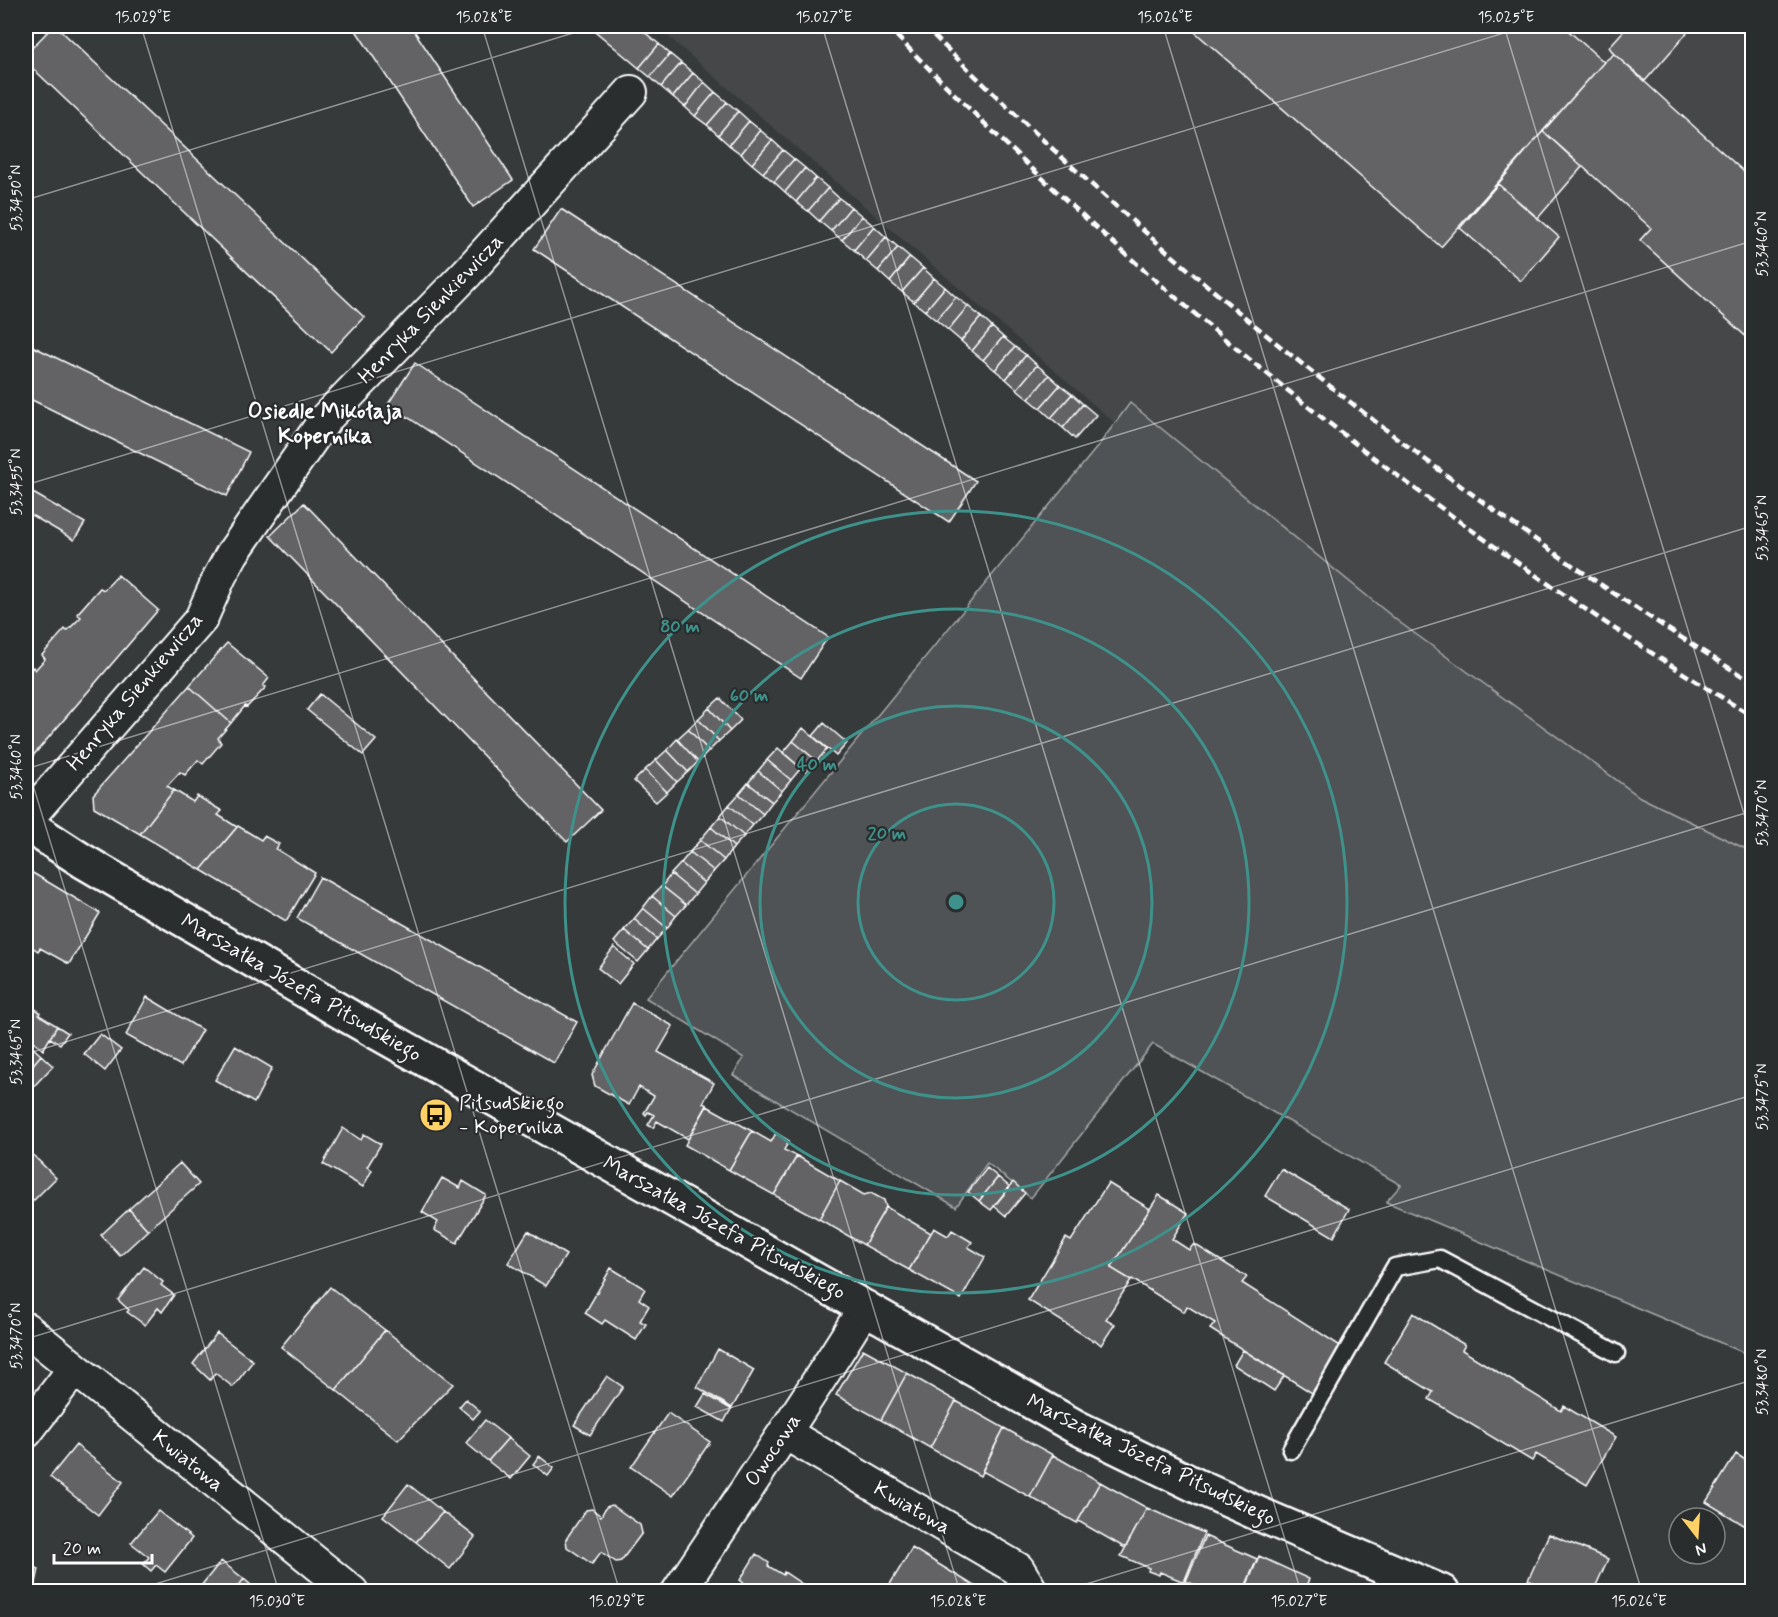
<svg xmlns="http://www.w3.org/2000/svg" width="1778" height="1617" font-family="Mynerve,sans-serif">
<rect width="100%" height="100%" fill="#373a3b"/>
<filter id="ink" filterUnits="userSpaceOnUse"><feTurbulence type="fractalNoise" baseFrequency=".0167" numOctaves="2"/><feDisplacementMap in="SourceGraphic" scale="12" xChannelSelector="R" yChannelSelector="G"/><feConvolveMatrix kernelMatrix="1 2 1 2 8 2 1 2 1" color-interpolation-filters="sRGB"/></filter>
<g filter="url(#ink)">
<!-- built -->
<path fill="#444748" d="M656,26H1752V852L1640,797L1399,622L1130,403L1116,424Z"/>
<!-- green -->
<path fill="#505354" stroke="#a8a9aa" stroke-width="1.5" d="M1130,403L1399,622L1640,797L1752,852V1356L1386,1202L1401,1185L1153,1044L1031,1198L987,1163L956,1207L733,1075L744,1058L646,998L1098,446Z"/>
<!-- building -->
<path fill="#636465" stroke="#fff" stroke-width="1.5" d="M53,26H56L364,317L331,352L26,62V54Z
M353,26H411L513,180L473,207Z
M589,26H637L659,44L639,68Z
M1188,26H1563L1604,62L1441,247Z
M1628,26H1693L1645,81L1614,54L1609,47Z
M659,44L670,54L650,77L639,68Z
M670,54L681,63L661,87L650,77Z
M1614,54L1752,179V342L1640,240L1651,228L1543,131L1604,62Z
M681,63L693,73L673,97L661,87Z
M693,73L704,82L685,107L673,97Z
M704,82L715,92L695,116L685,107Z
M715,92L727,102L707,125L695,116Z
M727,102L738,111L718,135L707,125Z
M738,111L749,121L729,145L718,135Z
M749,121L760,130L741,154L729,145Z
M760,130L772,140L752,164L741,154Z
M1543,131L1582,167L1538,218L1498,184Z
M772,140L783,150L763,173L752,164Z
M783,150L794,159L774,182L763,173Z
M794,159L805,168L785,192L774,182Z
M805,168L816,178L796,202L785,192Z
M816,178L828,188L808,211L796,202Z
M1498,184L1559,237L1521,281L1460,228Z
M828,188L839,198L819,221L808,211Z
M839,198L851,207L831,231L819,221Z
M851,207L862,216L842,240L831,231Z
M561,209L976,481L949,522L534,249Z
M862,216L874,226L854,250L842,240Z
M874,226L886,237L866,261L854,250Z
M886,237L898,247L878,271L866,261Z
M898,247L910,257L890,282L878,271Z
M910,257L923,268L902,292L890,282Z
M923,268L934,278L914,302L902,292Z
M934,278L945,287L925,311L914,302Z
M945,287L956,297L936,320L925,311Z
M956,297L968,306L948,330L936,320Z
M968,306L981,317L961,341L948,330Z
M981,317L992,327L972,351L961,341Z
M992,327L1003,337L983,360L972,351Z
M1003,337L1015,347L995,370L983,360Z
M26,343L249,452L227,496L26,397Z
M1015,347L1026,355L1006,379L995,370Z
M1026,355L1037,365L1017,389L1006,379Z
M415,363L828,637L801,678L388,404Z
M1037,365L1049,375L1029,399L1017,389Z
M1049,375L1060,385L1040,408L1029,399Z
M1060,385L1072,394L1051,418L1040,408Z
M1072,394L1083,404L1063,428L1051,418Z
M1083,404L1096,415L1075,439L1063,428Z
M26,489L85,523L74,540L26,512Z
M304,503L601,810L567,842L270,536Z
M118,575L158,610L31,758L26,760V681L30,676L27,673L33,667L35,670L45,659L42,655L65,629L67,631L81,617L77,614L100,588L104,590Z
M227,643L269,678L263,686L266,687L247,707L245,706L231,723L189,686Z
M189,686L231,723L218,738L221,743L203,764L198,760L185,775L180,772L167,786L174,790L140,834L94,807L93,795Z
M320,694L376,740L363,755L307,710Z
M720,698L741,720L730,731L709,708Z
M709,708L730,731L719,741L698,719Z
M698,719L719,741L709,751L688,729Z
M824,723L847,743L836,756L813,736Z
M803,728L827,749L817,761L793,741Z
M688,729L709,751L698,762L677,739Z
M677,739L698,762L688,772L667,750Z
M793,741L817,761L807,773L783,753Z
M778,748L801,768L791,780L767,760Z
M667,750L688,772L677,782L656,760Z
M656,760L677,782L667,792L645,770Z
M767,760L791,780L782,791L758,771Z
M645,770L667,792L656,802L634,781Z
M758,771L782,791L772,802L748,783Z
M748,783L772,802L763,814L739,794Z
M174,790L193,802L197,796L222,811L218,815L237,827L201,870L140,834Z
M739,794L763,814L753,825L729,805Z
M729,805L753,825L744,836L720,816Z
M720,816L744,836L734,847L711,827Z
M238,826L261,840L264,836L279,844L276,849L315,873L286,921L201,870Z
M711,827L734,847L724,860L700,840Z
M700,840L724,860L714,871L690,852Z
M690,852L714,871L704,883L681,863Z
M681,863L704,883L695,894L671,874Z
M31,872L100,913L69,964L40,948L38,951L26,943V875Z
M671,874L695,894L686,905L662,886Z
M320,877L577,1022L554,1063L297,918Z
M662,886L686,905L676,916L652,896Z
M652,896L676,916L667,928L643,908Z
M643,908L667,928L657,939L634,919Z
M634,919L657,939L648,950L624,930Z
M624,930L648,950L638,962L614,942Z
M614,947L634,964L618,984L598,968Z
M147,997L202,1030L181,1066L126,1035Z
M26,1003L40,1012L39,1015L57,1026L43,1050L26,1034Z
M632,1003L673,1026L658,1052L714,1083L703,1103L707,1105L688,1139L657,1121L653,1128L648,1125L654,1115L648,1112L646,1115L644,1113L654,1096L639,1087L629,1105L595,1086L592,1075Z
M57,1026L68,1033L60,1044L50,1038Z
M100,1034L121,1050L105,1071L84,1054Z
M30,1045L41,1055L26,1073V1050Z
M235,1046L272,1068L254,1103L215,1080Z
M41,1055L53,1066L32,1088L26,1083V1073Z
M707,1106L752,1131L729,1170L685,1145Z
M343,1128L361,1140L364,1134L381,1144L367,1167L372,1170L363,1187L323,1164Z
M752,1131L771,1142L776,1133L789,1141L784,1150L797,1156L774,1195L729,1170Z
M26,1148L56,1178L26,1208Z
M797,1156L840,1181L819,1219L774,1195Z
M180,1163L199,1184L148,1230L129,1209Z
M987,1168L998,1177L979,1201L968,1192Z
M1281,1169L1349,1209L1334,1237L1265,1196Z
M998,1177L1010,1187L991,1210L979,1201Z
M442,1178L460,1188L463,1181L486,1195L457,1243L434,1230L438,1222L422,1212Z
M840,1181L864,1195L871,1193L884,1200L886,1207L864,1245L819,1219Z
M1013,1182L1025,1193L1006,1216L994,1206Z
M1108,1183L1150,1209L1111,1268L1131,1280L1106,1319L1115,1324L1101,1345L1094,1339L1093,1341L1028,1300L1066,1238L1071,1241Z
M1159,1195L1188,1213L1172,1239L1189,1250L1194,1244L1247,1277L1242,1283L1342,1347L1312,1393L1210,1329L1215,1323L1187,1306L1184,1312L1132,1279L1131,1280L1111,1268Z
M886,1207L931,1233L909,1270L864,1245Z
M129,1209L148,1230L120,1256L101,1235Z
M934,1228L948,1236L952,1230L972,1242L968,1247L985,1257L961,1299L909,1270Z
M528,1231L566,1255L546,1286L508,1263Z
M144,1267L163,1282L161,1285L174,1295L162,1312L158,1308L145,1325L127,1312L129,1310L118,1300Z
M611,1268L645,1289L639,1299L649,1306L640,1321L646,1324L636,1340L605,1320L602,1324L585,1313Z
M330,1287L385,1330L336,1390L281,1347Z
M1413,1313L1465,1345L1462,1350L1561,1411L1564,1406L1616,1437L1587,1485L1536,1454L1532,1461L1429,1399L1433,1392L1384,1362Z
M385,1330L453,1384L398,1440L336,1390Z
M217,1333L253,1361L233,1387L215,1373L210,1380L193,1364Z
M718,1349L754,1370L732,1408L697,1387Z
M863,1349L907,1373L881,1420L836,1395Z
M1243,1350L1284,1376L1274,1391L1234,1365Z
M907,1373L956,1401L930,1448L881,1420Z
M607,1376L623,1387L590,1435L574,1425Z
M705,1394L731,1409L724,1422L697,1407Z
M466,1399L480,1411L473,1419L459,1407Z
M956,1401L1004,1428L980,1476L930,1448Z
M668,1413L710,1442L673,1496L631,1467Z
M485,1420L508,1438L488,1461L466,1443Z
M1004,1428L1053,1455L1030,1497L982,1471Z
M508,1438L530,1456L511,1479L488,1461Z
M76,1445L123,1482L98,1515L50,1477Z
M1736,1454L1752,1464V1530L1706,1502Z
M1053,1455L1100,1482L1077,1523L1030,1497Z
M539,1456L554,1468L548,1476L533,1464Z
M1100,1482L1147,1508L1125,1548L1078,1521Z
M408,1484L443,1512L416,1542L383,1516Z
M612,1505L640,1525L642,1533L621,1561L616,1562L601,1552L592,1564L567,1547L566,1539L586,1510L592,1509L601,1516L606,1507Z
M1147,1508L1204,1533L1184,1582L1160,1572L1159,1575L1148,1571L1149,1568L1121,1556Z
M158,1511L192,1538L165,1572L156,1565L151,1571L143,1564L149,1557L131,1543Z
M443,1512L475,1537L450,1569L416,1542Z
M1549,1534L1608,1559L1593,1592H1556L1528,1580Z
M1205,1536L1257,1559L1243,1592H1210L1186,1581Z
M912,1548L976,1587L972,1592H891L887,1589Z
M756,1554L769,1563L768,1566L783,1575L784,1572L805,1586L802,1592H756L740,1580Z
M1259,1556L1309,1579L1303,1592H1244Z
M221,1561L244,1579L234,1592H196Z
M26,1565L39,1569L34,1592H26Z
M244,1579L259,1592H234Z"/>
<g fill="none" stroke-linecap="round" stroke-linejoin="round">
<defs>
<path id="service" d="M1291,1450L1395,1267L1440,1259L1616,1353"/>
<path id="minor" d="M26,820L201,619L220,576L232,554L327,417L467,273L631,92
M26,1329L352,1592
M26,1432L74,1369
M785,1433L1018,1569L1032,1592
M678,1592C741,1497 806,1404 865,1307"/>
<path id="tertiary" d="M26,824L83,861L350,1017L1076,1427L1201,1488L1259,1514L1442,1592"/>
</defs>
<!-- service casing -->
<use href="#service" stroke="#fff" stroke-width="21"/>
<!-- minor casing -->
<use href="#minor" stroke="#fff" stroke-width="36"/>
<!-- tertiary casing -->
<use href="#tertiary" stroke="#fff" stroke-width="38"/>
<!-- service -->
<use href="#service" stroke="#2a2d2e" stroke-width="16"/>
<!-- minor -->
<use href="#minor" stroke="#2a2d2e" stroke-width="32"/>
<!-- tertiary -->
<use href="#tertiary" stroke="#2a2d2e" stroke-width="33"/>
<!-- rail -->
<path stroke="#fff" stroke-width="4.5" stroke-dasharray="9 4.5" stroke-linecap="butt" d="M887,26C1145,292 1436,523 1752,716
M924,26C1175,274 1451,497 1752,682"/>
</g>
</g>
<!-- ticks -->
<path fill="none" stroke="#fff" stroke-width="1.5" stroke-opacity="0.45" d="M141,26L620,1592M482,26L960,1592M822,26L1301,1592M1163,26L1642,1592M1504,26L1752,840M26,200L596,26M26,485L1527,26M26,762L279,1592M26,769L1752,241M26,1054L1752,526M26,1339L1752,811M129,1592L1752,1095M1060,1592L1752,1380"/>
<!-- distance rings -->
<g fill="none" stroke="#3f918b" stroke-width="3">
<circle cx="956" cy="902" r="98"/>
<circle cx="956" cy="902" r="196"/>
<circle cx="956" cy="902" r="293"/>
<circle cx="956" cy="902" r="391"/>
</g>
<!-- icons -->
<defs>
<symbol id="bus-disc" viewBox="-11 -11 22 22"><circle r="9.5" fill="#ffd166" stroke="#2a2d2e"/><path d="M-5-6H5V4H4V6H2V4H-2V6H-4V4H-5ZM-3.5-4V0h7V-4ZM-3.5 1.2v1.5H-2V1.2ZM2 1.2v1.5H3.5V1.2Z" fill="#111"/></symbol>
</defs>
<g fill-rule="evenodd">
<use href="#bus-disc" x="417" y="1096" width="38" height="38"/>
</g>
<g text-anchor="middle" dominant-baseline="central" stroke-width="4.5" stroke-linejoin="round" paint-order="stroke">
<!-- street labels -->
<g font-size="21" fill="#fff" stroke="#2a2d2e">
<text transform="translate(431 309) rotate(-46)">Henryka Sienkiewicza</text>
<text transform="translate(135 692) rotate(-50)">Henryka Sienkiewicza</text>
<text transform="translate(301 988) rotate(30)">Marszałka Józefa Piłsudskiego</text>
<text transform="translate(724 1228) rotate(29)">Marszałka Józefa Piłsudskiego</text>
<text transform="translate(773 1450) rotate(-56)">Owocowa</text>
<text transform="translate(1151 1460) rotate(26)">Marszałka Józefa Piłsudskiego</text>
<text transform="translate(188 1461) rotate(39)">Kwiatowa</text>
<text transform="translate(912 1508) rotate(30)">Kwiatowa</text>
</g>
<!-- poi labels -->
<g font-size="21" fill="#fff" stroke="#2a2d2e" text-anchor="start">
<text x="459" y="1103">Piłsudskiego<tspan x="459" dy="24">- Kopernika</tspan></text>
</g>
<!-- neighbourhood labels -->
<g font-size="22" font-weight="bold" fill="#fff" stroke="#2a2d2e">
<text x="325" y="412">Osiedle Mikołaja<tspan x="325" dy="25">Kopernika</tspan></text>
</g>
</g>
<circle cx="956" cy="902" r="9" fill="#3f918b" stroke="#2a2d2e" stroke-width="3"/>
<g font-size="18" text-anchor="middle" font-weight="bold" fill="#3f918b" stroke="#2a2d2e" stroke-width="4.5" stroke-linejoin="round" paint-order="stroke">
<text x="680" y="632">80 m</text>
<text x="749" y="701">60 m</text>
<text x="817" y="770">40 m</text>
<text x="887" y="839">20 m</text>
</g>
<!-- margin -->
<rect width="1778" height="1617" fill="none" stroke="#2a2d2e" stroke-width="66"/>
<!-- north arrow -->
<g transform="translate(1697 1536) rotate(163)"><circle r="28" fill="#2a2d2e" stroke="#7f8182" stroke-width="1.5"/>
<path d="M0-4.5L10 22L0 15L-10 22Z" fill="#ffd166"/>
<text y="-9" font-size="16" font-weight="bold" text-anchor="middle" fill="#ffffff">N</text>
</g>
<!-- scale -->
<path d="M54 1554v9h98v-9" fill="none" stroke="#ffffff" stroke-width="3"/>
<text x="63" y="1554" font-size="18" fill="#ffffff" stroke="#2a2d2e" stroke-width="4.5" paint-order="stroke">20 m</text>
<rect x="33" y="33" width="1712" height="1551" fill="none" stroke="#fff" stroke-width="2"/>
<g font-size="15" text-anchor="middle" fill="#fff">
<text x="143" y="22">15.029°E</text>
<text x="484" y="22">15.028°E</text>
<text x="824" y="22">15.027°E</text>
<text x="1165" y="22">15.026°E</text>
<text x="1506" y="22">15.025°E</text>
<text transform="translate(16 198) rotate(-90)" y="5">53.3450°N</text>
<text transform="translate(1762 244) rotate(-90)" y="5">53.3460°N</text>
<text transform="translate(16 482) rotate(-90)" y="5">53.3455°N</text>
<text transform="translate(1762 528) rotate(-90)" y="5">53.3465°N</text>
<text transform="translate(16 767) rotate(-90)" y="5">53.3460°N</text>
<text transform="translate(1762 813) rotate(-90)" y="5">53.3470°N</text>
<text transform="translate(16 1052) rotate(-90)" y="5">53.3465°N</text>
<text transform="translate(1762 1097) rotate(-90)" y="5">53.3475°N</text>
<text transform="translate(16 1336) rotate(-90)" y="5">53.3470°N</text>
<text transform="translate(1762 1382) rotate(-90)" y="5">53.3480°N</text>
<text x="277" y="1606">15.030°E</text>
<text x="617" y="1606">15.029°E</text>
<text x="958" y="1606">15.028°E</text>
<text x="1299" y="1606">15.027°E</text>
<text x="1639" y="1606">15.026°E</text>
</g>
</svg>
